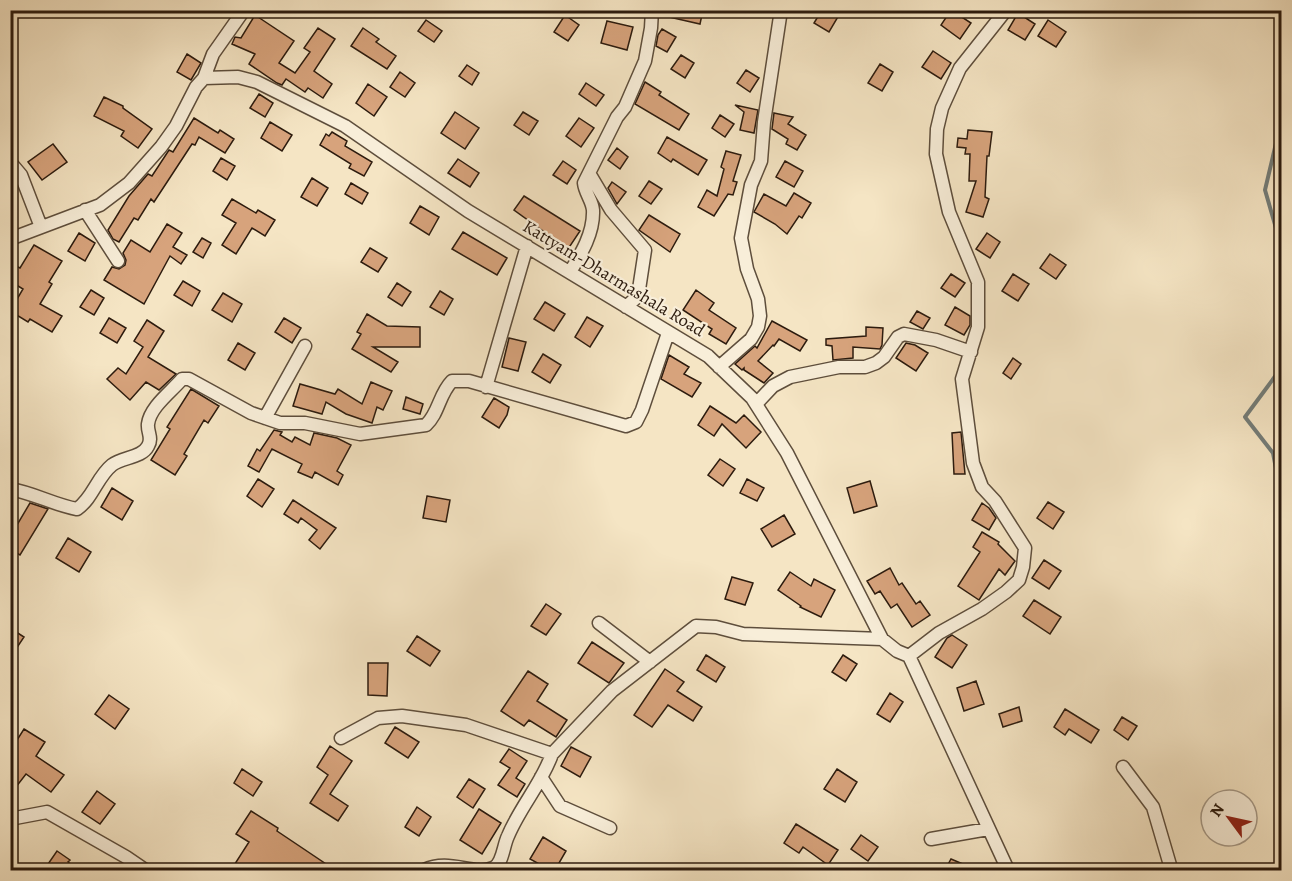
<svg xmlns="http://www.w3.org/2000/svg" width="1292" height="881" font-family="Alegreya,serif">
<rect width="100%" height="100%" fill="#f5e5c4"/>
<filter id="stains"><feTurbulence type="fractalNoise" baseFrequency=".00333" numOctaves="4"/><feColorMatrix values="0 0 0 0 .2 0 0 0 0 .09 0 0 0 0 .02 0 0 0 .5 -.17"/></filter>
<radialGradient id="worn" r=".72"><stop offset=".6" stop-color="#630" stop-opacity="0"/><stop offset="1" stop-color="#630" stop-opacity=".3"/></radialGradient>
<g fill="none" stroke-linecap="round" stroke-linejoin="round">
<!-- stream -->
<path stroke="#737c78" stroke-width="4" d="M1282,118L1265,190L1282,249
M1282,367L1245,417L1273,453L1282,499"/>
</g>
<!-- building -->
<path fill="#d7a37c" stroke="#2c1b0e" stroke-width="1.5" d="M660,10H703L700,24L660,15Z
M822,10H842L829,32L814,23Z
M951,10L971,23L960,39L941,25Z
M1018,13L1035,24L1025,40L1008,30Z
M255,15L294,41L279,63L295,73L310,52L304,48L318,28L335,39L314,71L332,84L323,98L308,88L305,92L286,79L282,85L277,83L249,64L255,54L232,44L235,37L241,38Z
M565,15L579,25L568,41L554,32Z
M426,20L442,31L434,42L418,31Z
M1048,20L1066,32L1056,47L1038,36Z
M607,21L633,27L627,50L601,43Z
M363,28L379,39L376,42L396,56L387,69L351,46Z
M662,29L676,37L667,52L656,46L658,35Z
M933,51L951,63L941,79L922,67Z
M187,54L201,63L191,80L177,72Z
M681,55L694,63L685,78L671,69Z
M880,64L893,72L882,91L868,83Z
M467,65L479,73L472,85L459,76Z
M746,70L759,78L750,92L737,83Z
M400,72L415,83L405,97L390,87Z
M645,82L661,92L659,95L689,114L679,130L635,104Z
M586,83L604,95L596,106L579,94Z
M368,84L387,97L374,116L356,103Z
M259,94L273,103L265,117L250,108Z
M104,97L123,106V108L152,129L138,148L121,136L124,131L94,116Z
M735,105L758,110L754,133L740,130L744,112Z
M455,112L479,128L465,149L441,133Z
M523,112L538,121L529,135L514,125Z
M774,113L793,117L788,124L806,135L797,150L786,144L788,139L772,129Z
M720,115L734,124L725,137L712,128Z
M194,118L218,133L220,130L234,139L225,153L199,137L195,145L192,144L154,202L151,199L138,220L134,218L119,242L113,239L108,230L129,196L148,174L152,176L169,150L173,152Z
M579,118L594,128L581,147L566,136Z
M270,122L292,135L282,151L261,138Z
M968,130L992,132L989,156H987L985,197L989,199L983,217L966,212L976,181H969L970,154H965L966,148L957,147L958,138L967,139Z
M332,132L347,141L345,146L372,162L364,176L349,168L351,164L320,145L326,134L329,136Z
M667,137L707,160L698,175L673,159L671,162L658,153Z
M53,144L67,162L42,180L28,162Z
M617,148L628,157L620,169L608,160Z
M726,151L741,155L733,181L737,182L733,195L728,194L714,216L698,207L707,190L717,196L724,169L721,167Z
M221,158L235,166L227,180L213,171Z
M458,159L479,173L470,187L448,173Z
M563,161L576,170L567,184L553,175Z
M785,161L803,171L794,187L776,177Z
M312,178L328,188L317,206L301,197Z
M649,181L662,189L651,204L639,196Z
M612,182L626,192L617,204L608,188Z
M351,183L368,193L362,204L345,194Z
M794,193L811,203L802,218L799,216L787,234L775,224L754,212L764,194L786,206Z
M524,196L580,231L568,249L514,210Z
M232,199L256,213L258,210L275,220L265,236L252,228L236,254L222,245L236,223L222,215Z
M420,206L439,217L429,235L410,223Z
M649,215L680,234L670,252L639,230Z
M167,224L182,233L173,247L187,255L181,264L170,256L144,304L104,280L112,267L119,269L125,265L126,260L123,253L131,240L150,252Z
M463,232L507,258L497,275L452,249Z
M79,233L95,243L85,261L68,251Z
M987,233L1000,242L990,258L976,249Z
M202,238L211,243L203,258L193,252Z
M34,245L62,261L49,282L52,284L40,304L62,316L52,332L30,319L28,322L10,311L23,289L10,281V274L16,266L20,268Z
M370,248L387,258L378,272L361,262Z
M1050,254L1066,265L1056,279L1040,268Z
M951,274L965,283L955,297L941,288Z
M1013,274L1029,284L1018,301L1002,291Z
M183,281L200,291L192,306L174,295Z
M397,283L411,292L402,306L388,297Z
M91,290L104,298L94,315L80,307Z
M696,290L714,303L709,310L736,328L726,344L709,334L712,329L683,310Z
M440,291L453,299L444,315L430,307Z
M223,293L242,304L232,322L212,310Z
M545,302L565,314L554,331L534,319Z
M955,307L970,316V325L964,335L945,325Z
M917,311L930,318L923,329L910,322Z
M367,314L387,326L420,327V347H373L398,362L391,372L352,349L361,334L357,332Z
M587,317L603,326L590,347L575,337Z
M109,318L126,328L117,343L100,333Z
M284,318L301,328L292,343L275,332Z
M147,320L164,331L148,357L176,374L159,390L146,382L130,400L107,379L118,368L126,374L143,347L134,341Z
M772,321L807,340L800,351L779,339L774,346L773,345L758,361L773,373L764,383L744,370V368L742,370L735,364L755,346L757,348Z
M866,327L883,328L882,345L880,349L853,347V358L833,360L832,346L826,345V339L866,336Z
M509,338L526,342L518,371L502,367Z
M238,343L255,353L245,370L228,360Z
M906,343L915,345L928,353L916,371L896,358Z
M543,354L561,365L550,383L532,372Z
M669,355L689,367L684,374L701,383L692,397L661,379Z
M1013,358L1021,364L1011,379L1003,373Z
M371,382L392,391L383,410L377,407L372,423L346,414L326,402L322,414L293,406L300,384L335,394L338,389L362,404Z
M191,389L219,406L208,423L204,420L184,454L187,456L175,475L151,460L170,429L167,427Z
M406,397L423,404L420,414L403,409Z
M494,398L509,407L507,415L499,428L482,417Z
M710,406L736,423L744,415L761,432L746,448L722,424L714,436L698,425Z
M274,430L282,432L280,435L292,442L295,437L310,445L314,433L337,438L351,445L337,471L343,475L338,485L315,472L312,478L298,472L302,464L272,449L259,472L248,466L257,449L260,451Z
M961,432L965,474H954L952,433Z
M720,459L735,469L723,486L708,475Z
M258,479L274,489L262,507L247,496Z
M747,479L764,488L757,501L740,493Z
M870,481L877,506L854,513L847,488Z
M112,488L133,501L122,520L101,507Z
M427,496L450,500L446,522L423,518Z
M293,500L336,528L320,549L309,540L317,530L301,518L298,523L284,514Z
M1048,502L1064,512L1053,529L1037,518Z
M30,503L48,509L20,555L10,549V521L17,525Z
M982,503L989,508L996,518L989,530L972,520Z
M784,515L795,534L772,547L761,529Z
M982,532L999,542L998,544L1015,561L1005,575L999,569L979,600L958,586L980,552L973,547Z
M68,538L91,552L79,572L56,558Z
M1044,560L1061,571L1049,589L1032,578Z
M890,568L899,585L902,583L916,604L920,601L930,615L912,627L897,604L891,608L880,591L875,594L867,581Z
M790,572L811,586L814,579L835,590L821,617L800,607L801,606L778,590Z
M732,577L753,583L745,605L725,599Z
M1034,600L1061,617L1050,634L1023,616Z
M546,604L561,614L546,635L531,626Z
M10,628L24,637L10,658Z
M952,635L967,645L952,668L935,657L947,638Z
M417,636L440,651L430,666L407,651Z
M592,642L624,663L609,683L578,663Z
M706,655L725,667L716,682L697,670Z
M843,655L857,664L846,681L832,672Z
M368,663H388L387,696L368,695Z
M665,669L684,682L677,691L702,707L693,721L668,705L652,727L634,715Z
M528,671L548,684L537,701L567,720L556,737L529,720L524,726L501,711Z
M976,681L984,704L964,711L957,688Z
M890,693L903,702L890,722L877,714Z
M109,695L129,709L115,729L95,714Z
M1019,707L1022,721L1003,727L999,714Z
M1065,709L1099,730L1091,743L1069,729L1065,735L1054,727Z
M1122,717L1137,726L1128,740L1114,730Z
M395,727L419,742L408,758L385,743Z
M24,729L45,742L36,756L64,775L51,792L26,774L16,787L10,782V751Z
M330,746L352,761L330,794L348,806L338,821L310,803L328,775L317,767Z
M571,747L591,757L580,777L561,766Z
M509,749L527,761L516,778L525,784L517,797L498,785L510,768L500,762Z
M242,769L262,782L253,796L234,783Z
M837,769L857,782L845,802L824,789Z
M469,779L485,789L473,808L457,797Z
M97,791L115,804L100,824L82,812Z
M417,807L431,817L419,836L405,827Z
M479,809L501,823L482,854L460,840Z
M251,811L278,828L277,831L335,870H231L249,842L236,834Z
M796,824L838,850L828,865L803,847L799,853L784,843Z
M861,835L878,847L868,861L851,849Z
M543,837L566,851L555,870H550L530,859Z
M57,851L70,860L68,862L79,870H52L46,867Z
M951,859L977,870H945Z"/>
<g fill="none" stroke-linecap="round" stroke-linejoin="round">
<defs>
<path id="street" d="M356,10H368
M204,78L213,54L244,10
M10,162L21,175L41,227
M589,173L611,210L645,250L638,296L626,307
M85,210L118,261
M10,239L100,205L129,183L161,147L176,126L196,87L204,78L238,77L257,82L345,126L468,211L708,356L752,398L787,453L882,639L897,651L909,656L1008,870
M570,272C581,254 594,233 593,210C592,200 585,193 584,183L617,117L625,107L645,61L651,28L652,10
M719,367L751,339L758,327L760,316L758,299L747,269L741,238L751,185L761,161L764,122L781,10
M486,387L527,246
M756,404L773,386L790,377L839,367H865L876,363L884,357L898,337L904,334L936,340L971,352
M265,418L305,346
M10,489C34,493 54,505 77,509C93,498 97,477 112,465C122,457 142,458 148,446C153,438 147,432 148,424C150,407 171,392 182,379H189L251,413L280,423H305L360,434L426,425C439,413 439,394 452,381H469L626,426L636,422L642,410L668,333
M599,623L650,662
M909,656L939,633L982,609L1006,592L1019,580L1023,567L1025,548L995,501L982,487L973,463L962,379L978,327V282L949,212L936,154L937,129L942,108L960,68L1006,10
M341,738L378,718L402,716L466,725L552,754
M1123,767L1153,807L1170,865L1173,870
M541,777L560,806L610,828
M10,819L47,812L126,857L145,870
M931,839L988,829
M424,870C450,858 473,876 493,868C503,864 503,846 508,836C520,807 542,783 552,754L612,691L696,626L716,627L743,634L882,639"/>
</defs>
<!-- street casing -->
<use href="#street" stroke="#5e4e3c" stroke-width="15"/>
<!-- street -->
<use href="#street" stroke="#f8eed9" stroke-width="12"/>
</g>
<g text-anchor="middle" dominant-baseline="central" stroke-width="4.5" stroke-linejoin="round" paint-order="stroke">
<!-- street labels -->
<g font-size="18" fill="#2c1b0e" stroke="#f8eed9">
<text transform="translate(614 278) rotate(31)">Kattyam-Dharmashala Road</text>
</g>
</g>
<!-- margin -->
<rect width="1292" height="881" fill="none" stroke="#f5e5c4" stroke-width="36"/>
<rect x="12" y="12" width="1268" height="857" fill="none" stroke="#2c1b0e" stroke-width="3"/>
<rect x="18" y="18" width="1256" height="845" fill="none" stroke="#2c1b0e" stroke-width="1.5"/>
<!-- north arrow -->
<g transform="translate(1229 818) rotate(303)"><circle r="28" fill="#f8eed9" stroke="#a69a88" stroke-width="1.5"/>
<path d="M0-4.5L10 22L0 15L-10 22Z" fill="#8f2418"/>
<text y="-9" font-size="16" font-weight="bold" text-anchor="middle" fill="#2c1b0e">N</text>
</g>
<rect width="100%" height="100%" filter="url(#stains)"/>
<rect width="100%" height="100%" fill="url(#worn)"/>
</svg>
